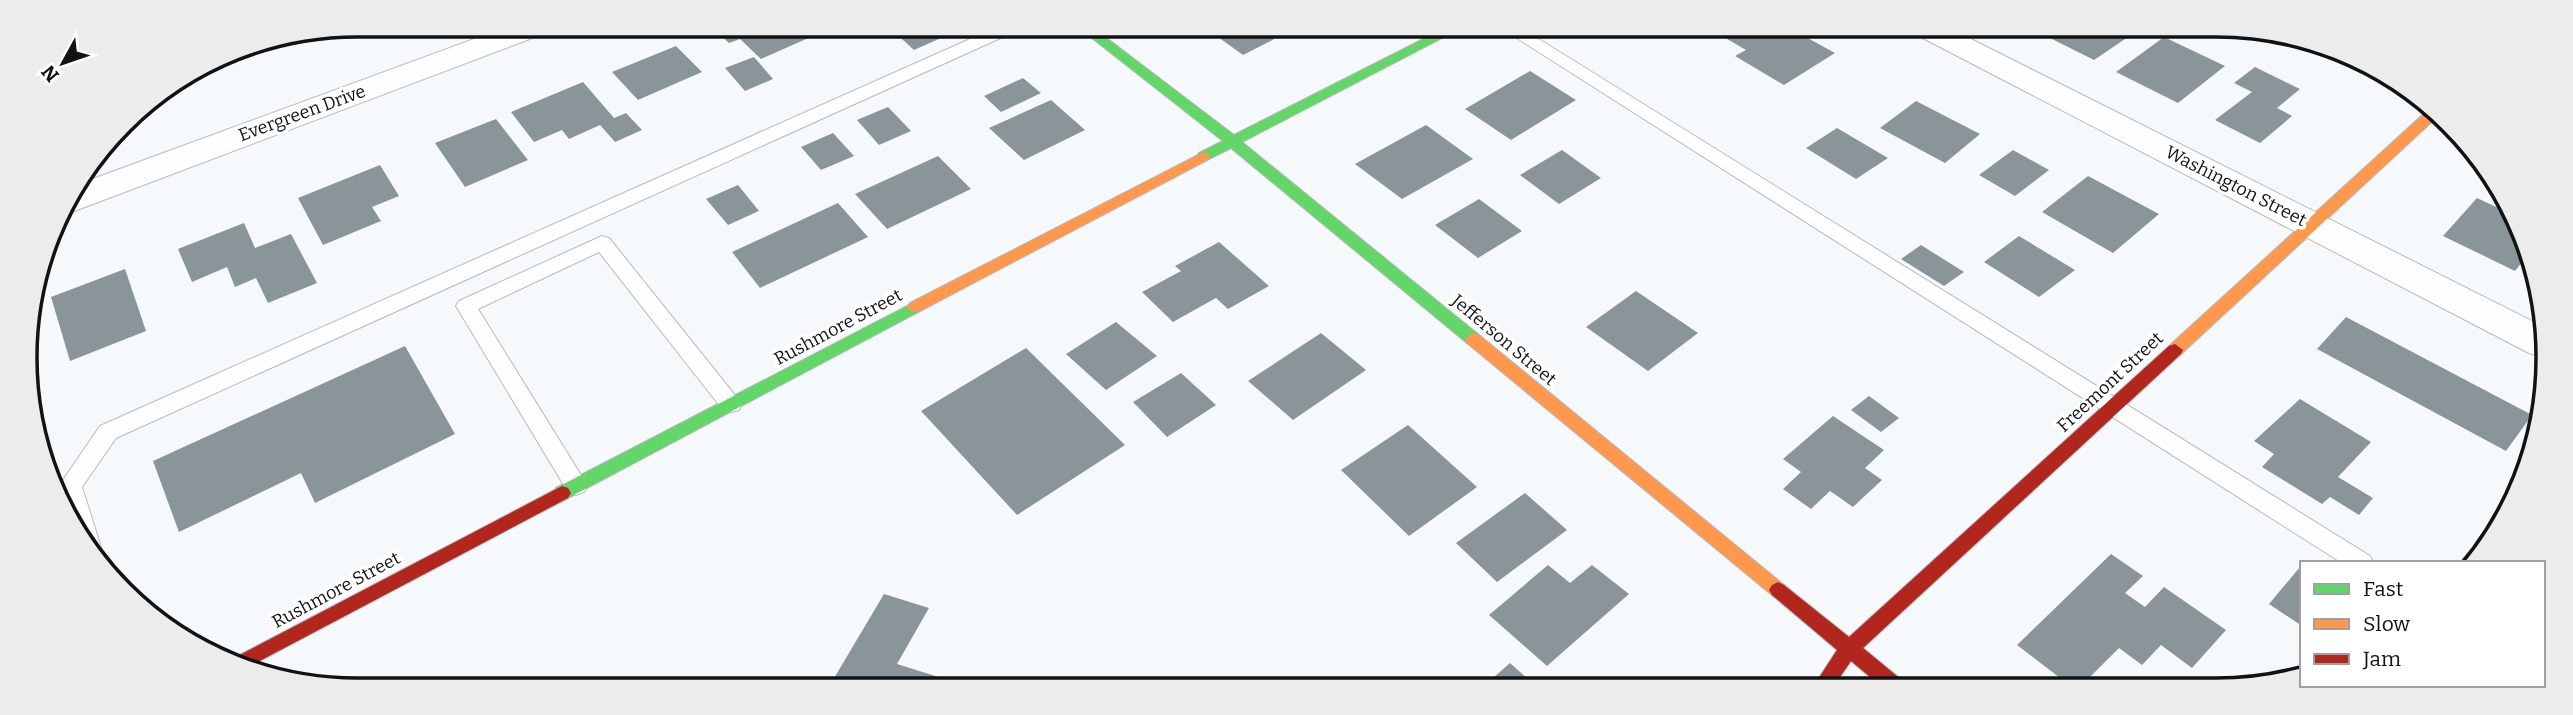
<svg xmlns="http://www.w3.org/2000/svg" width="2573" height="715" font-family="Bitter,serif">
<rect width="100%" height="100%" fill="#f6f9fb"/>
<!-- building -->
<path fill="#8a959a" d="M730,26H803L813,36L761,59L740,39L729,43L716,31Z
M901,26H951L957,31L914,50L892,30Z
M1204,27L1271,28L1282,35L1243,55Z
M1744,29H1791L1835,53L1784,85L1735,56L1746,50L1727,39Z
M2048,30H2129L2134,33L2094,60L2042,34Z
M2164,37L2225,66L2178,103L2116,72Z
M676,46L702,72L638,100L612,72Z
M754,57L773,79L745,91L725,68Z
M2255,67L2300,89L2277,108L2292,116L2260,143L2215,120L2252,92L2234,83Z
M1530,71L1576,100L1511,140L1465,109Z
M1023,78L1041,93L1001,112L984,96Z
M583,82L614,118L626,113L642,130L615,142L600,125L569,139L562,130L534,142L511,112Z
M1051,100L1085,130L1024,160L989,128Z
M1916,101L1980,134L1945,163L1880,128Z
M888,107L911,131L879,145L857,120Z
M496,119L528,160L465,187L435,143Z
M1426,125L1473,159L1402,199L1355,164Z
M1837,128L1888,158L1856,179L1806,148Z
M833,133L854,156L821,170L801,147Z
M1562,150L1601,178L1559,204L1520,175Z
M2013,150L2049,170L2015,196L1979,175Z
M938,156L971,189L887,229L855,194Z
M380,165L399,196L372,207L381,221L323,245L298,198Z
M2088,176L2159,214L2113,253L2042,212Z
M738,185L759,211L728,225L706,199Z
M2477,198L2509,213L2527,256L2515,271L2443,236Z
M1479,199L1522,231L1478,258L1435,225Z
M838,203L868,237L760,288L732,252Z
M244,223L255,248L291,234L317,283L268,303L256,278L235,287L227,267L192,282L178,249Z
M2019,236L2075,270L2039,297L1984,262Z
M1219,242L1269,286L1228,309L1216,298L1173,322L1142,292L1181,271L1175,266Z
M1921,245L1964,272L1944,286L1901,259Z
M125,269L146,331L70,361L51,297Z
M1636,291L1698,333L1648,371L1586,327Z
M2346,317L2532,415L2506,451L2317,349Z
M1116,322L1157,356L1106,390L1066,354Z
M1321,333L1366,370L1293,420L1248,381Z
M405,346L455,434L315,503L301,473L179,532L153,461Z
M1026,348L1125,445L1017,515L921,411Z
M1181,373L1216,405L1167,437L1133,402Z
M1869,396L1899,418L1881,432L1851,410Z
M2300,399L2371,442L2338,477L2373,498L2359,515L2330,497L2322,504L2262,467L2274,454L2254,441Z
M1833,416L1884,450L1865,468L1882,480L1853,507L1830,491L1811,509L1783,489L1801,472L1783,459Z
M1408,425L1477,487L1409,536L1341,470Z
M1525,493L1567,530L1497,582L1456,543Z
M2111,554L2143,576L2125,593L2145,607L2164,587L2226,630L2192,668L2161,645L2142,665L2119,648L2080,687H2072L2017,645Z
M1548,565L1570,583L1592,565L1629,594L1547,666L1489,615Z
M2300,567L2302,568V626L2269,604Z
M884,594L929,608L897,664L964,685H830Z
M1510,663L1536,686H1484Z"/>
<g fill="none" stroke-linecap="round" stroke-linejoin="round">
<defs>
<path id="lane" d="M482,25H499L510,39L508,43H496Z
M997,27H1018L1016,31L116,438L82,487L105,560L101,567L93,560L59,486L100,426Z
M1501,28H1521L2370,556L2374,563H2342Z
M602,236L609,238L742,404L739,410L731,412L723,410L599,252L478,309L584,480L587,486L584,492L576,495L568,492L456,306L459,301Z"/>
<path id="street" d="M512,25H555L551,31L77,210L65,214L59,212L79,184Z
M1915,30H1953L2542,326V357L2529,353L1919,36Z"/>
<path id="fast" d="M1078,27H1092L1234,135L1445,28H1461L1242,142L1479,335L1481,339L1479,343H1467L1231,148L1209,159H1199L1197,156L1199,153L1223,141Z
M915,302L920,303L923,307L920,311L568,498L562,500L556,498L553,493L556,488Z"/>
<path id="slow" d="M2428,110L2437,117L2181,354H2169L2167,350L2169,346Z
M1204,152L1211,156L1209,159L920,311H910L907,307L910,303Z
M1473,333L1479,335L1784,585L1787,590L1784,595L1778,598L1772,595L1467,343L1465,339Z"/>
<path id="jam" d="M2175,344L2183,350L2181,354L1863,648L1903,681L1906,687H1882L1851,661L1833,687H1813L1837,650L1772,595L1769,590L1772,585L1778,582L1784,585L1849,637L2169,346Z
M562,486L568,488L571,493L568,498L250,666L232,659Z"/>
</defs>
<!-- lane casing -->
<use href="#lane" stroke="#b7b9bb" stroke-width="2"/>
<!-- street casing -->
<use href="#street" stroke="#b7b9bb" stroke-width="2"/>
<!-- fast casing -->
<use href="#fast" stroke="#b7b9bb" stroke-width="2"/>
<!-- slow casing -->
<use href="#slow" stroke="#b7b9bb" stroke-width="2"/>
<!-- jam casing -->
<use href="#jam" stroke="#b7b9bb" stroke-width="2"/>
<!-- lane -->
<use href="#lane" fill="#fefefe" fill-rule="evenodd"/>
<!-- street -->
<use href="#street" fill="#fefefe" fill-rule="evenodd"/>
<!-- fast -->
<use href="#fast" fill="#63d668" fill-rule="evenodd"/>
<!-- slow -->
<use href="#slow" fill="#ff974d" fill-rule="evenodd"/>
<!-- jam -->
<use href="#jam" fill="#b3261e" fill-rule="evenodd"/>
</g>
<g text-anchor="middle" dominant-baseline="central" stroke-width="7" stroke-linejoin="round" paint-order="stroke">
<!-- street labels -->
<g font-size="18" fill="#101213" stroke="#fff">
<text transform="translate(302 113) rotate(-20)">Evergreen Drive</text>
<text transform="translate(2236 186) rotate(27)">Washington Street</text>
<text transform="translate(838 327) rotate(-28)">Rushmore Street</text>
<text transform="translate(1504 340) rotate(40)">Jefferson Street</text>
<text transform="translate(2110 382) rotate(-43)">Freemont Street</text>
<text transform="translate(336 590) rotate(-28)">Rushmore Street</text>
</g>
</g>
<!-- crop -->
<path d="M0 0H2573V715H0ZM357 37H2216A320 320 0 0 1 2536 357V358A320 320 0 0 1 2216 678H357A320 320 0 0 1 37 358V357A320 320 0 0 1 357 37Z" fill="#ececec" fill-rule="evenodd"/>
<path fill="none" stroke="#101213" stroke-width="3.5" d="M357 37H2216A320 320 0 0 1 2536 357V358A320 320 0 0 1 2216 678H357A320 320 0 0 1 37 358V357A320 320 0 0 1 357 37Z"/>
<!-- legend -->
<rect x="2300" y="561" width="245" height="126" fill="#ffffff" stroke="#9fa0a1" stroke-width="2"/>
<rect x="2314" y="584" width="35" height="10" fill="#63d668" stroke="#9fa0a1" stroke-width="2"/>
<text x="2363" y="596" font-size="21" fill="#101213">Fast</text>
<rect x="2314" y="619" width="35" height="10" fill="#ff974d" stroke="#9fa0a1" stroke-width="2"/>
<text x="2363" y="631" font-size="21" fill="#101213">Slow</text>
<rect x="2314" y="654" width="35" height="10" fill="#b3261e" stroke="#9fa0a1" stroke-width="2"/>
<text x="2363" y="666" font-size="21" fill="#101213">Jam</text>
<!-- north arrow -->
<g transform="translate(63 63) rotate(230)" stroke="#ffffff" stroke-width="5" paint-order="stroke">
<path d="M0-5L12 26L0 18L-12 26Z" fill="#101213"/>
<text y="-10" font-size="19" font-weight="bold" text-anchor="middle" fill="#101213">N</text>
</g>
</svg>
